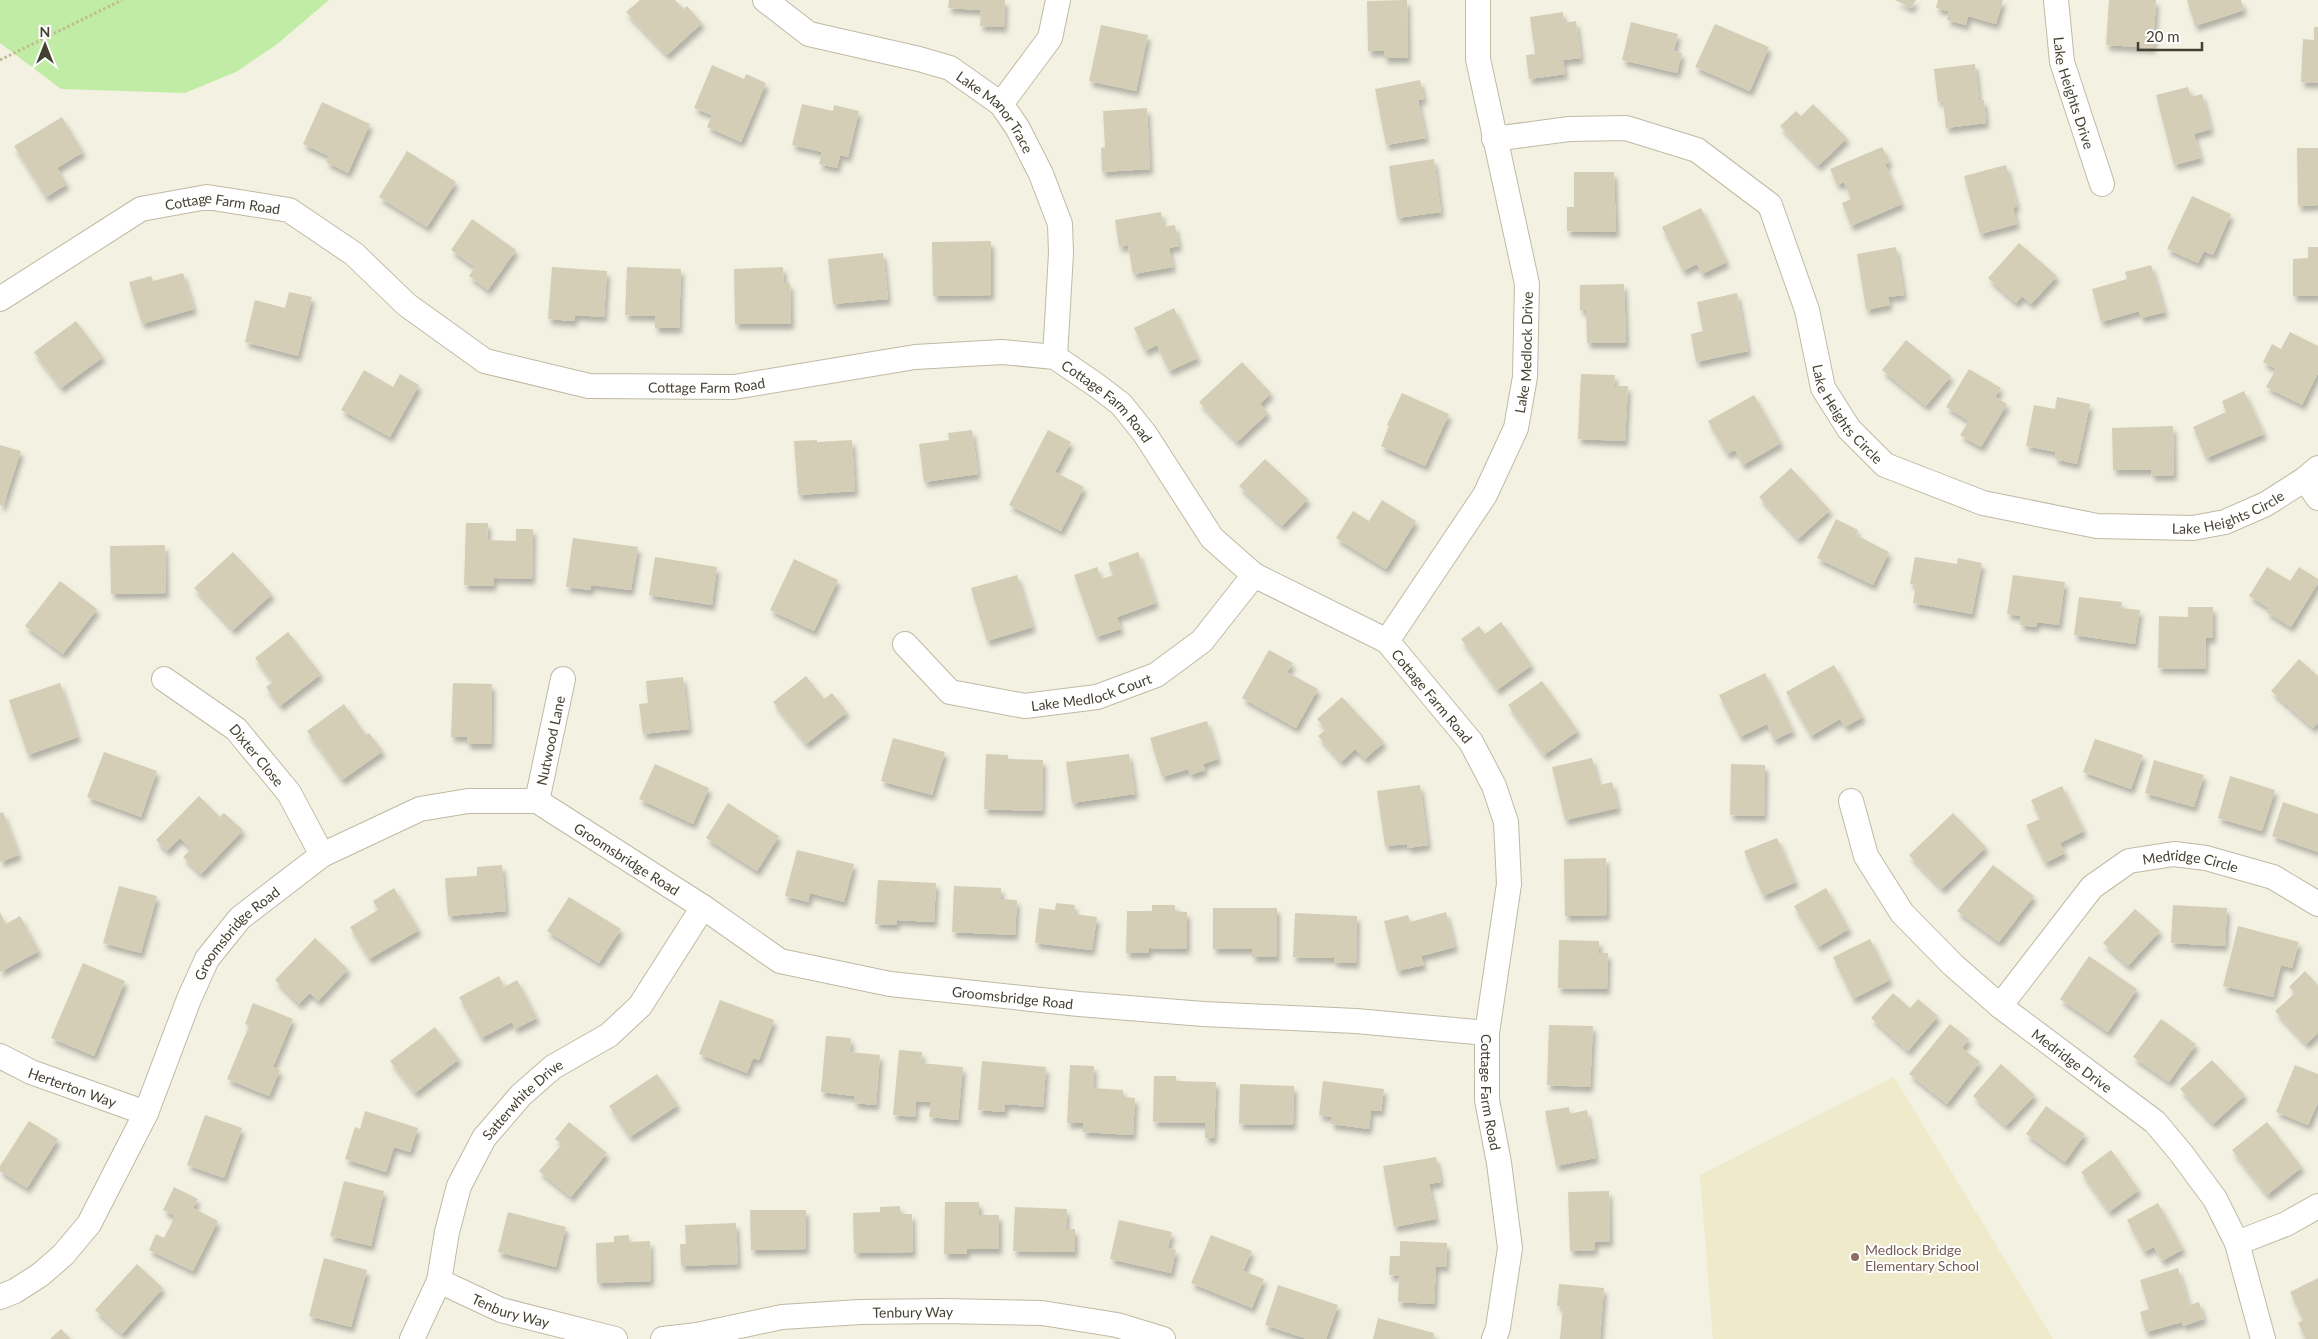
<svg xmlns="http://www.w3.org/2000/svg" width="2318" height="1339" font-family="Lato,sans-serif">
<defs>
<filter id="shadow"><feDropShadow dx="3" dy="5.5" stdDeviation="2.5" flood-color="#0004"/></filter>
</defs>
<rect width="100%" height="100%" fill="#f3f1e2"/>
<!-- education -->
<path fill="#eeeaca" d="M1894,1077L2053,1339H1713L1700,1175Z"/>
<!-- green -->
<path fill="#c1eca6" d="M0,0H329L276,45L236,72L185,93L61,89L0,43Z"/>
<!-- building -->
<path fill="#d5ceb6" filter="url(#shadow)" d="M640,0H675L684,9L687,6L702,23L667,55L626,12Z
M949,0H1005L1004,27L980,26L981,10L948,8Z
M1407,0L1408,58H1384V51H1368L1367,1Z
M1895,0H1916L1911,8Z
M1938,0H2003L1996,24L1968,16L1966,25L1947,20L1949,11L1936,8Z
M2109,0H2156L2153,48L2106,45Z
M2187,0H2241L2244,10L2195,26Z
M1563,12L1564,23L1576,21L1581,58L1563,60L1565,74L1529,79L1526,55L1535,54L1530,17Z
M1631,22L1678,34L1674,51L1682,53L1677,73L1622,60Z
M1715,24L1769,47L1750,91L1695,67Z
M1101,25L1148,35L1136,91L1089,81Z
M2314,27H2318V83L2301,82L2303,39L2314,40Z
M1975,64L1979,100H1984L1986,123L1946,128L1943,101L1938,102L1934,69Z
M712,65L744,79L746,74L766,83L741,142L707,127L712,115L694,108Z
M1420,80L1424,99L1418,100L1426,138L1386,145L1375,89Z
M2188,87L2191,97L2202,94L2211,129L2194,134L2201,158L2174,165L2156,95Z
M322,102L370,124L348,173L326,162L329,156L303,144Z
M802,104L833,111L834,105L859,111L848,157L840,155L837,168L819,164L822,152L792,145Z
M1813,104L1847,138L1818,166L1780,126L1796,111L1801,116Z
M1147,108L1150,169L1102,172L1101,148L1105,147L1103,111Z
M62,117L83,152L57,168L67,184L46,197L14,146Z
M1882,147L1890,162L1885,164L1902,204L1851,226L1842,203L1851,199L1844,182L1837,185L1830,169Z
M2297,148H2318V205L2298,206Z
M407,151L456,182L427,227L379,197Z
M1434,159L1441,212L1397,218L1389,166Z
M2006,165L2017,206L2013,208L2017,224L1980,234L1964,176Z
M1574,172H1614L1616,232L1567,231V207H1574Z
M2192,196L2231,214L2213,255L2204,251L2198,263L2167,249Z
M1701,208L1727,262L1702,274L1697,264L1683,271L1662,227Z
M1161,212L1163,227L1175,225L1179,246L1169,248L1173,267L1133,274L1128,245L1119,247L1115,220Z
M472,219L516,250L488,290L469,276L475,267L451,250Z
M991,241V295L933,296L932,242Z
M2019,243L2057,276L2031,304L2022,296L2016,303L1988,278Z
M1896,247L1904,295L1888,297L1890,305L1866,310L1857,254Z
M2308,247H2318V296H2293V259L2308,258Z
M883,253L888,299L833,304L828,259Z
M2151,265L2165,312L2141,318L2139,311L2101,322L2092,289L2127,279L2125,272Z
M552,267L607,271L604,317L575,315L574,321L548,319Z
M627,267L681,269L679,328H655V316L625,315Z
M783,267L784,283H790L791,324H735L734,269Z
M183,273L194,309L142,324L129,282L151,276L153,281Z
M1624,284L1626,343H1587L1586,310H1580V285Z
M289,292L312,297L298,356L245,342L255,300L285,308Z
M1737,293L1748,351L1696,362L1691,334L1703,331L1697,302Z
M1174,308L1198,358L1169,371L1157,345L1145,351L1134,328Z
M76,321L103,357L61,388L34,352Z
M2290,332L2318,346V373L2302,405L2266,387L2276,369L2263,362L2272,344L2281,349Z
M1906,340L1951,376L1926,406L1882,370Z
M1242,362L1271,393L1260,404L1268,413L1237,442L1199,402Z
M1969,369L2001,388L1995,397L2007,404L1981,447L1960,435L1969,421L1946,407Z
M364,370L393,387L400,374L419,385L390,437L341,410Z
M1581,374L1615,375L1614,386H1628L1625,441L1578,439Z
M2244,391L2264,434L2206,458L2193,427L2226,412L2222,401Z
M1402,393L1449,414L1425,466L1381,446L1389,426L1387,425Z
M1754,395L1781,443L1743,465L1735,450L1727,454L1708,421Z
M2057,397L2090,404L2077,464L2055,459L2056,452L2026,446L2034,405L2055,409Z
M2173,426L2174,475L2152,476L2151,470H2113L2112,428Z
M972,430L978,474L924,482L919,444L949,440L948,433Z
M1048,430L1071,442L1055,472L1084,487L1061,531L1009,505Z
M817,440V442L852,440L855,491L798,495L794,441Z
M0,445L21,451L3,506L0,505Z
M1265,459L1308,499L1282,526L1239,486Z
M1791,468L1830,510L1798,539L1759,497Z
M1382,500L1416,521L1386,569L1336,538L1353,511L1369,521Z
M1836,519L1858,530L1856,535L1889,552L1873,585L1817,558Z
M466,523H488L487,540L516,541V529H533L532,579L494,578L493,586L464,585Z
M573,538L638,547L631,590L591,585V590L566,587Z
M165,545L166,593L111,594L110,546Z
M233,552L272,594L233,630L194,588Z
M1138,552L1156,603L1117,617L1121,629L1096,637L1074,575L1097,567L1102,579L1113,575L1108,563Z
M655,557L717,567L712,605L649,595Z
M1915,557L1957,564L1958,558L1982,563L1972,614L1913,603L1916,585L1910,584Z
M794,559L838,580L814,631L770,610Z
M2267,567L2290,581L2299,567L2318,579V583L2291,627L2266,612L2269,608L2249,596Z
M1017,575L1033,627L987,641L971,588Z
M2013,575L2065,582L2059,625L2037,622L2036,627L2020,625L2021,616L2007,614Z
M60,581L97,609L63,654L25,626Z
M2079,597L2122,602L2121,608L2140,610L2135,644L2074,635Z
M2188,607H2213V638H2206L2205,669L2158,668L2159,616L2188,617Z
M1501,622L1532,665L1497,690L1461,639L1479,626L1485,634Z
M288,632L321,674L280,706L266,687L273,682L255,658Z
M1269,650L1293,663L1287,672L1318,689L1296,728L1242,698Z
M2299,659L2318,676V723L2313,728L2271,691Z
M1834,665L1863,717L1845,727L1840,719L1811,736L1786,692Z
M1765,673L1793,731L1774,740L1767,724L1740,737L1719,695Z
M806,676L824,699L832,693L847,712L806,744L773,702Z
M683,677L689,729L643,734L639,704L648,703L646,681Z
M1542,681L1578,731L1544,755L1508,705Z
M60,683L78,737L28,755L9,700Z
M453,683L492,684L491,744H467V737H451Z
M1342,697L1384,742L1365,759L1355,749L1341,762L1318,736L1326,729L1317,719Z
M344,704L366,735L369,733L383,751L342,780L307,731Z
M1207,721L1218,759L1203,764L1205,770L1190,775L1188,769L1162,777L1150,738Z
M893,738L945,752L932,795L881,781Z
M2095,739L2143,755L2131,789L2083,772Z
M104,752L157,771L141,817L87,797Z
M986,754L1008,755V759L1043,760L1042,811L984,809Z
M1129,754L1135,794L1072,803L1066,762Z
M1592,758L1599,785L1612,782L1618,808L1565,820L1552,767Z
M2154,760L2204,775L2194,807L2145,793Z
M655,764L709,788L693,824L639,799Z
M1731,764L1765,765L1764,816L1730,815Z
M2230,776L2275,790L2262,831L2218,818Z
M1420,785L1428,845L1408,848L1407,844L1385,846L1377,791Z
M2062,786L2084,831L2060,843L2065,853L2045,863L2026,825L2040,819L2031,800Z
M199,796L220,817L224,813L243,830L201,874L183,857L191,849L180,838L167,851L156,840Z
M2283,802L2318,814V852L2272,836Z
M728,803L779,836L757,871L706,838Z
M3,812L19,855L0,862V813Z
M1953,813L1986,847L1942,889L1909,855Z
M1777,838L1796,882L1763,896L1744,851Z
M797,850L854,864L844,902L810,893L808,902L785,896Z
M1606,858L1607,915L1565,916L1564,859Z
M502,865L506,911L448,916L445,878L477,876V867Z
M1993,865L2034,896L1999,942L1957,911Z
M878,880L936,883L934,922L897,920V925L875,924Z
M119,886L157,896L141,953L103,943Z
M954,886L1001,888V899L1017,900L1015,935L952,932Z
M394,888L419,930L369,959L350,927L378,910L373,901Z
M1826,888L1849,929L1818,947L1794,906Z
M569,897L621,929L599,963L547,931Z
M1056,903L1075,905L1074,914L1097,917L1092,950L1035,943L1039,908L1055,910Z
M1152,905H1175V911L1187,912V949L1149,948L1148,953H1126L1127,911H1152Z
M2173,905L2227,908L2225,946L2171,943Z
M1213,908H1277V957H1252V949H1213Z
M2135,909L2160,931L2128,966L2103,943Z
M0,912L6,924L20,916L39,951L0,972Z
M1446,912L1455,947L1421,956L1424,965L1397,971L1384,921L1408,915L1410,922Z
M1295,913L1357,916L1356,963L1334,962V958L1293,957Z
M2238,926L2299,942L2292,968L2281,965L2273,997L2223,986Z
M315,938L348,969L318,1001L310,993L299,1004L275,980Z
M1870,939L1890,980L1853,999L1833,957Z
M1559,940L1599,941V953H1608L1607,989L1558,988Z
M2089,956L2137,989L2108,1032L2060,999Z
M83,963L125,981L94,1056L51,1038Z
M2305,971L2318,985V1033L2306,1044L2275,1011L2295,993L2289,987Z
M499,976L504,987L517,980L537,1018L515,1029L512,1022L481,1038L459,997Z
M1893,993L1910,1008L1918,999L1938,1016L1908,1051L1871,1018Z
M720,1000L774,1020L759,1060L753,1058L747,1073L699,1054Z
M253,1003L293,1019L273,1067L280,1070L269,1096L227,1079L249,1026L245,1024Z
M2161,1019L2196,1044L2169,1082L2133,1057Z
M1950,1024L1969,1039L1962,1048L1980,1062L1947,1104L1909,1074Z
M1549,1025L1593,1026L1590,1087L1547,1085Z
M435,1027L459,1059L415,1093L390,1061Z
M826,1036L851,1038L850,1052L880,1055L876,1105L854,1103V1096L821,1092Z
M899,1050L922,1052L921,1063L963,1067L958,1120L929,1117L931,1102L916,1101L915,1117L893,1115Z
M2212,1060L2245,1095L2213,1124L2180,1089Z
M982,1061L1046,1067L1043,1107L1005,1104V1112L978,1110Z
M2001,1064L2035,1095L2006,1126L1973,1096Z
M1070,1065L1094,1066L1093,1088L1123,1090V1097L1135,1098L1133,1135L1083,1132V1123H1067Z
M2295,1065L2318,1074V1102L2308,1125L2276,1112Z
M657,1074L678,1105L630,1137L609,1106Z
M1154,1076H1176V1081L1216,1082L1214,1138H1205V1123L1153,1122Z
M1323,1081L1384,1089L1381,1111L1371,1110L1369,1129L1331,1124L1332,1117L1319,1115Z
M1240,1084L1294,1086L1293,1125L1239,1124Z
M2046,1106L2085,1134L2065,1162L2026,1134Z
M1569,1107L1570,1114L1587,1110L1596,1158L1556,1166L1545,1111Z
M365,1111L418,1128L410,1152L394,1147L386,1172L345,1159L355,1127L360,1129Z
M205,1115L242,1128L224,1178L187,1165Z
M29,1121L58,1139L27,1188L0,1171V1166Z
M569,1122L607,1153L571,1197L539,1171L562,1144L555,1139Z
M2267,1122L2302,1167L2267,1195L2232,1150Z
M2111,1150L2139,1190L2109,1212L2081,1172Z
M1436,1157L1441,1182L1429,1184L1436,1219L1394,1227L1383,1166Z
M344,1181L384,1191L371,1246L330,1236Z
M174,1187L198,1199L193,1208L218,1221L193,1271L149,1250L156,1234L164,1238L175,1216L163,1210Z
M1609,1191L1610,1241L1595,1242V1250L1570,1251L1568,1192Z
M945,1202H979V1215H999V1249H967V1254H944Z
M2158,1203L2183,1249L2162,1261L2154,1247L2144,1252L2127,1220Z
M900,1206V1214H912L913,1252L854,1253L853,1213L880,1212V1207Z
M1015,1207L1067,1209L1066,1229H1075V1252L1013,1251Z
M750,1210H806V1249L751,1250Z
M508,1212L566,1227L556,1267L498,1252Z
M1119,1220L1172,1232L1168,1248L1176,1250L1171,1273L1110,1259Z
M736,1223L738,1264L681,1266L680,1244H686L685,1225Z
M629,1235V1242L650,1241L651,1281L597,1283L596,1243L614,1242V1236Z
M1211,1235L1252,1251L1243,1271L1264,1279L1252,1308L1191,1283Z
M1400,1241L1447,1243L1446,1267L1436,1266L1434,1304L1398,1302L1399,1276L1389,1275L1390,1256H1400Z
M324,1258L367,1270L351,1327L309,1316Z
M137,1264L163,1288L122,1334L95,1310Z
M2178,1268L2189,1305L2199,1302L2204,1319L2183,1326L2182,1322L2146,1332L2140,1312L2149,1309L2140,1280Z
M2318,1278V1339H2306L2298,1323L2303,1320L2290,1292Z
M1559,1284L1604,1288L1600,1339H1560L1563,1307L1557,1306Z
M1278,1285L1338,1305L1326,1339H1307L1265,1325Z
M1378,1318L1434,1333L1433,1339H1373Z
M61,1329L71,1339H50Z"/>
<g fill="none" stroke-linecap="round" stroke-linejoin="round">
<defs>
<g id="street">
<path id="s1" d="M765,0L809,34L919,59L950,68L1001,104L1017,127L1041,174L1060,224L1061,253L1055,357"/>
<path id="s2" d="M2056,0L2062,62L2102,184"/>
<path d="M1001,104L1050,38L1058,0"/>
<path id="s3" d="M1494,139L1569,129L1626,128L1697,150L1770,205L1807,310L1823,388L1849,429L1885,465L1983,503L2097,526L2193,528L2225,522L2266,504L2305,479L2318,468"/>
<path id="s4" d="M0,299L141,209L207,197L289,210L354,254L407,305L485,361L589,386L734,387L915,357L1002,352L1055,357L1096,385L1121,404L1145,434L1212,538L1254,575L1387,641L1471,742L1494,786L1506,822L1509,884L1487,1033V1100L1499,1163L1510,1248L1498,1328L1494,1339"/>
<path d="M2305,479L2318,498"/>
<path id="s5" d="M1387,641L1485,495L1516,428L1525,377L1527,284L1478,59V0"/>
<path id="s6" d="M905,644L950,692L1025,706L1097,697L1156,675L1202,641L1254,575"/>
<path id="s7" d="M164,679L236,729L289,793L322,855"/>
<path id="s8" d="M537,801L563,679"/>
<path id="s9" d="M1851,801L1866,856L1902,913L1953,965L2000,1006L2155,1122L2181,1153L2215,1199L2237,1243L2263,1339"/>
<path id="s10" d="M2000,1006L2092,887L2129,861L2174,854L2206,858L2273,877L2318,904"/>
<path id="s11" d="M0,1056L31,1072L146,1113"/>
<path d="M2237,1243L2286,1224L2318,1206"/>
<path id="s12" d="M439,1281L501,1310L615,1339"/>
<path id="s13" d="M0,1297L15,1291L40,1275L63,1255L89,1224L146,1113L189,999L207,959L240,918L322,855L420,809L468,801H537L703,907L780,961L890,984L1079,1004L1203,1014L1356,1021L1487,1033"/>
<path id="s14" d="M412,1339L439,1281L447,1232L459,1186L484,1138L521,1095L553,1067L609,1035L640,1006L703,907"/>
<path id="s15" d="M663,1339L697,1335L782,1317L860,1312L943,1311L1042,1313L1117,1325L1163,1339"/>
</g>
</defs>
<!-- street casing -->
<use href="#street" stroke="#bfbaa4" stroke-width="26"/>
<!-- path -->
<path stroke="#c3b993" stroke-width="3" stroke-dasharray="2.5 2.5" stroke-linecap="butt" d="M0,60L122,0"/>
<!-- street -->
<use href="#street" stroke="#fff" stroke-width="24"/>
</g>
<!-- markers -->
<circle fill="#8d6e63" stroke="#fff" stroke-width="2" cx="1855" cy="1257" r="5"/>
<g text-anchor="middle" dominant-baseline="central" stroke-width="4" stroke-linejoin="round" paint-order="stroke">
<!-- street labels -->
<g font-size="14" fill="#454132" stroke="#fff">
<text stroke="none"><textPath href="#s2" startOffset="95">Lake Heights Drive</textPath></text>
<text stroke="none"><textPath href="#s1" startOffset="265">Lake Manor Trace</textPath></text>
<text stroke="none"><textPath href="#s4" startOffset="250">Cottage Farm Road</textPath></text>
<text stroke="none"><textPath href="#s5" startOffset="326">Lake Medlock Drive</textPath></text>
<text stroke="none"><textPath href="#s4" startOffset="790">Cottage Farm Road</textPath></text>
<text stroke="none"><textPath href="#s4" startOffset="1210">Cottage Farm Road</textPath></text>
<text stroke="none"><textPath href="#s3" startOffset="524">Lake Heights Circle</textPath></text>
<text stroke="none"><textPath href="#s3" startOffset="944">Lake Heights Circle</textPath></text>
<text stroke="none"><textPath href="#s6" startOffset="210">Lake Medlock Court</textPath></text>
<text stroke="none"><textPath href="#s4" startOffset="1660">Cottage Farm Road</textPath></text>
<text stroke="none"><textPath href="#s8" startOffset="62">Nutwood Lane</textPath></text>
<text stroke="none"><textPath href="#s7" startOffset="121">Dixter Close</textPath></text>
<text stroke="none"><textPath href="#s13" startOffset="896">Groomsbridge Road</textPath></text>
<text stroke="none"><textPath href="#s10" startOffset="258">Medridge Circle</textPath></text>
<text stroke="none"><textPath href="#s13" startOffset="446">Groomsbridge Road</textPath></text>
<text stroke="none"><textPath href="#s13" startOffset="1316">Groomsbridge Road</textPath></text>
<text stroke="none"><textPath href="#s9" startOffset="350">Medridge Drive</textPath></text>
<text stroke="none"><textPath href="#s11" startOffset="79">Herterton Way</textPath></text>
<text stroke="none"><textPath href="#s4" startOffset="2080">Cottage Farm Road</textPath></text>
<text stroke="none"><textPath href="#s14" startOffset="270">Satterwhite Drive</textPath></text>
<text stroke="none"><textPath href="#s12" startOffset="78">Tenbury Way</textPath></text>
<text stroke="none"><textPath href="#s15" startOffset="252">Tenbury Way</textPath></text>
</g>
<!-- education labels -->
<g font-size="14" fill="#785e54" stroke="#fff" text-anchor="start">
<text x="1865" y="1249">Medlock Bridge<tspan x="1865" dy="16">Elementary School</tspan></text>
</g>
</g>
<!-- north arrow -->
<g transform="translate(45 45)" stroke="#ffffff" stroke-width="4" paint-order="stroke">
<path d="M0-4L9 19L0 12L-9 19Z" fill="#454132"/>
<text y="-8" font-size="14" font-weight="bold" text-anchor="middle" fill="#454132">N</text>
</g>
<!-- scale -->
<path d="M2138 42v8h64v-8" fill="none" stroke="#454132" stroke-width="2.5"/>
<text x="2146" y="42" font-size="15" fill="#454132" stroke="#ffffff" stroke-width="4" paint-order="stroke">20 m</text>
</svg>
